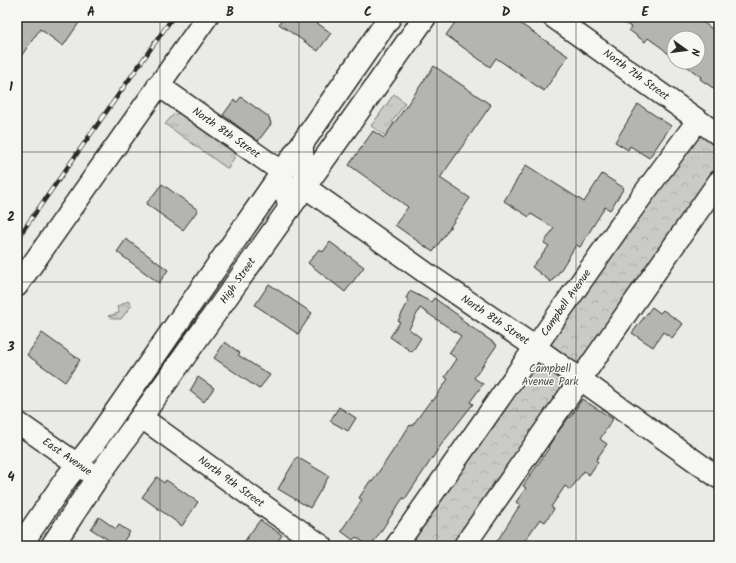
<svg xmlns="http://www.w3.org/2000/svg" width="736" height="563" font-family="Kalam,sans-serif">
<defs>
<pattern id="grass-tufts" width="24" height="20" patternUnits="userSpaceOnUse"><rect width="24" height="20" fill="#cacac7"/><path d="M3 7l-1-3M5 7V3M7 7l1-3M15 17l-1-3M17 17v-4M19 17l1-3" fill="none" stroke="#aeaeab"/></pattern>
<pattern id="forest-crowns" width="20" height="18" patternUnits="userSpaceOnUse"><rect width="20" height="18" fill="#cacac7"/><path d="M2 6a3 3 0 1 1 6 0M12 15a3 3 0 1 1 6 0" fill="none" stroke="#aeaeab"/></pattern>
</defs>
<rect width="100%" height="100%" fill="#eaeae6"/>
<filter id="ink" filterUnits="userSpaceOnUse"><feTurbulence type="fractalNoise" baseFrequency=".025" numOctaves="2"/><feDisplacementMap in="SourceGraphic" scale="8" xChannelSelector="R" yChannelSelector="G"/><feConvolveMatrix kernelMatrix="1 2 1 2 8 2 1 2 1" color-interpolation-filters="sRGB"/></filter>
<g filter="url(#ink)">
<!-- grass -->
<path fill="url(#grass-tufts)" stroke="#7a7a79" d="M394,94L405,103L392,122L430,150L422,161L371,126Z
M182,112L234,148L235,156L228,169L165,124L173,115Z
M128,301L132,305L121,319H114L108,316L119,313L117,307Z"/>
<!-- forest -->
<path fill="url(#forest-crowns)" stroke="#7a7a79" d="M698,120L719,135V181L464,546H396Z"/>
<!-- building -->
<path fill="#b4b4b1" stroke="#2b2b2b" d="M17,17H83L63,46L40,29L17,62Z
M284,17H309L331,33L318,51L279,24Z
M459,17H525L521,24L568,56L544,91L496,58L490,67L446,35Z
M614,17H696L719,34V92L700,79L701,77L681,62H698V38H674V59L662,48L648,38L645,42L629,30L631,27Z
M434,66L491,105L440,178L470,198L433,252L395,225L408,207L349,165L373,131L384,138Z
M241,97L269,117L271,124L258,141L223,115L234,100L237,102Z
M638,104L671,126L649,158L630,146L628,150L615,142Z
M526,165L584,202L602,174L624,188L610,210L605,207L580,247L576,245L560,271L551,282L532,267L549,246L544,243L554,228L531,214L529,217L504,201Z
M162,184L198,210L183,230L146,204Z
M126,239L168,270L159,283L117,252Z
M330,242L364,267L345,292L308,263L319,249L323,252Z
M269,284L312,313L298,334L255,305Z
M410,291L431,302L434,298L462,318L461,320L497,345L474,378L483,384L470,402L473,404L441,445L405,499L403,498L371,546H369L356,537L353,540L341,531L362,500L359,498L370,481L372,482L410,425L412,426L431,400L433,401L448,379L445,377L457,359L449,353L461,336L420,308L409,329L421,338L412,352L390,337L400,322L398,321L409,300L406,298Z
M652,307L660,313L663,310L683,324L672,338L663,332L653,347L632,333Z
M42,333L80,360L65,382L27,355Z
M225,342L240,353L238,355L270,375L259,389L214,358Z
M198,377L214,388L204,402L190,391Z
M582,399L613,419L600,439L607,444L596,460L598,462L589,475L584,471L570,490L565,486L551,507L554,509L545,522L540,519L521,546H494L520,505L516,502L526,488L523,486L549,448L548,447L555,436L569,417L570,418Z
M339,407L356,418L348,431L330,421Z
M297,457L329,476L310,508L278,489Z
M157,477L164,483L166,480L198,502L182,526L142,497Z
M99,517L116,529L119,525L130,532L120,546H118L91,529Z
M260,520L282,535L275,546H241Z"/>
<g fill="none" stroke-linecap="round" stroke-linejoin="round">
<defs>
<path id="minor" d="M553,17L719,135
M158,85L282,172L289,209
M302,144L305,187L426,273L535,347L719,478
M17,286L207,17
M141,417L260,503L322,546
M17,422L97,478
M396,546L620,226L698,120
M464,546L719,181"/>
<path id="highway" d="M20,546L66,479L92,446L390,17
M52,546L97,478L167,381L425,17"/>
</defs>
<!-- minor casing -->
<use href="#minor" stroke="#2b2b2b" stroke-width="24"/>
<!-- highway casing -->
<use href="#highway" stroke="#2b2b2b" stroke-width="25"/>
<!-- minor -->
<use href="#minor" stroke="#f6f6f2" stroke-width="21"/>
<!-- highway -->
<use href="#highway" stroke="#f6f6f2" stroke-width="22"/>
<defs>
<path id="rail" d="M17,239L173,17"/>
</defs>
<!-- rail casing -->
<use href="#rail" stroke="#2b2b2b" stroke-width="4.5"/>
<!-- rail -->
<use href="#rail" stroke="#f6f6f2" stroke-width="3" stroke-dasharray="9" stroke-linecap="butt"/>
</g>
</g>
<!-- grid -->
<path fill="none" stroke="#2b2b2b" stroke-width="1" stroke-opacity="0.55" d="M160,17V546M299,17V546M437,17V546M576,17V546M17,152H719M17,282H719M17,411H719"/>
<g text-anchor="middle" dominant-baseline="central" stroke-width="3" stroke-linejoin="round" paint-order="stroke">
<!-- street labels -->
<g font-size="11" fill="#2b2b2b" stroke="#f6f6f2">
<text transform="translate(636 75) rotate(36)">North 7th Street</text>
<text transform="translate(226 133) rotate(35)">North 8th Street</text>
<text transform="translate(238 281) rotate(-55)">High Street</text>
<text transform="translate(566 303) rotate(-55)">Campbell Avenue</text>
<text transform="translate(495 320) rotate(34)">North 8th Street</text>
<text transform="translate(67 457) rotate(35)">East Avenue</text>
<text transform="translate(231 482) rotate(36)">North 9th Street</text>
</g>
<!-- park labels -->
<g font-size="11" fill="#535352" stroke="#f6f6f2">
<text x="550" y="369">Campbell<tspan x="550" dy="13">Avenue Park</tspan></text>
</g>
</g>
<!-- margin -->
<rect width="736" height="563" fill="none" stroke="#f6f6f2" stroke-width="44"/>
<!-- north arrow -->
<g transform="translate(686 50) rotate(104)"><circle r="19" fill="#f6f6f2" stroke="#a5a5a2"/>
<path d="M0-3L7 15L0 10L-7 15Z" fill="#2b2b2b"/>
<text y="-6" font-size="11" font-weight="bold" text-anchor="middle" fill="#2b2b2b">N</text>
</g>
<rect x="22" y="22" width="692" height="519" fill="none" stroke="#2b2b2b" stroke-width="1.5"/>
<g font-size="13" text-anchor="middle" font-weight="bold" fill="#2b2b2b">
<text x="91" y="16">A</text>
<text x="230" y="16">B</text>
<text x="368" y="16">C</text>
<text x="506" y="16">D</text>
<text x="645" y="16">E</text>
<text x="11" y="91">1</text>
<text x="11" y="221">2</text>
<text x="11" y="351">3</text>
<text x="11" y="481">4</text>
</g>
</svg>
